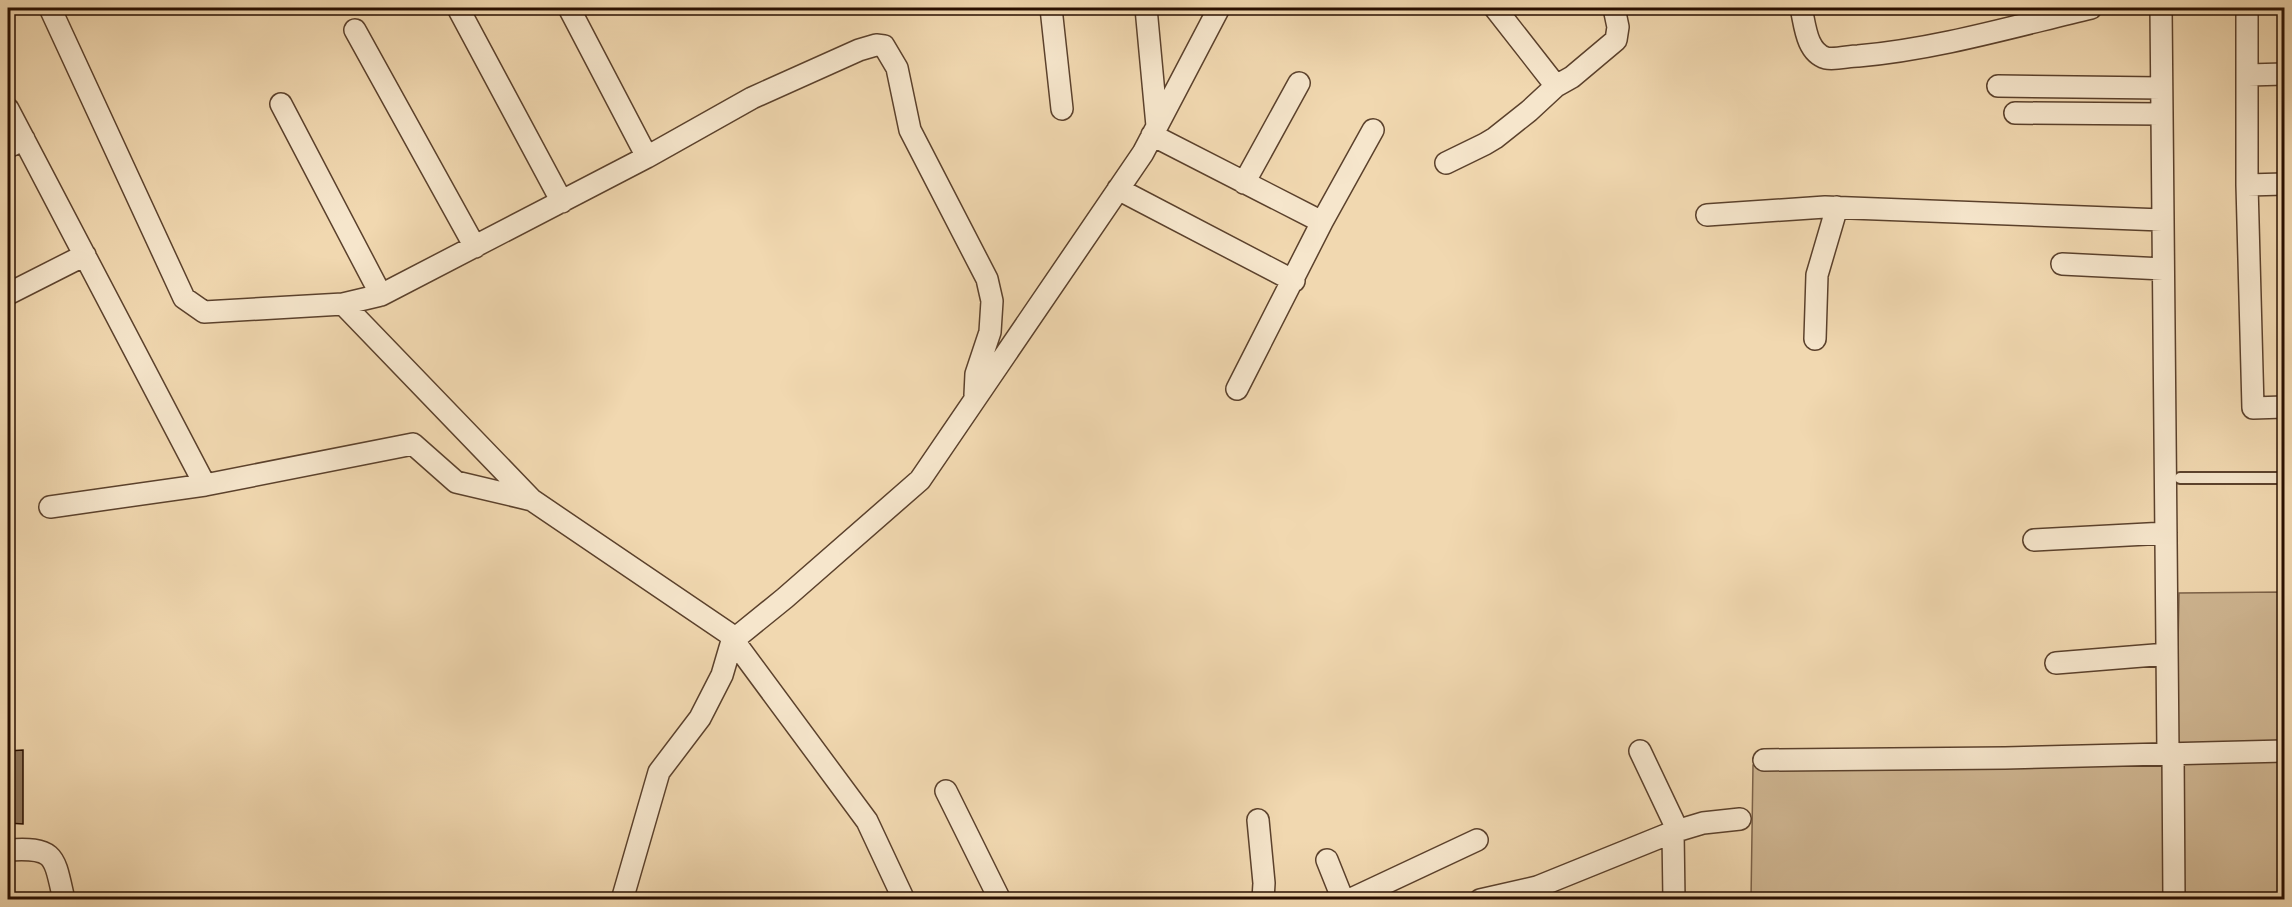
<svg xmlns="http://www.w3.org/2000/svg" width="2292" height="907" font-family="'Libre Bodoni',serif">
<rect width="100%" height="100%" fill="#f1d8b0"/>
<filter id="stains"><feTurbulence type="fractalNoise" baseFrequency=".00333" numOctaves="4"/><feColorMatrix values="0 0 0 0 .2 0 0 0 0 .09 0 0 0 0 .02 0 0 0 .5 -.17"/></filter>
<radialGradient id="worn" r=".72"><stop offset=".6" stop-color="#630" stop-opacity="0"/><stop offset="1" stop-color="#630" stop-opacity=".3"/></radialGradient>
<!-- green -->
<path fill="#cfb692" stroke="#7c6249" stroke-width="1.5" d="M2284,592V743L2176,746L2179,593Z
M2284,759V899L1751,900L1753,765L2106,763Z"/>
<!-- building -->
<path fill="#91785c" stroke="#290f00" stroke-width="1.5" d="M23,750V824L8,823V751Z"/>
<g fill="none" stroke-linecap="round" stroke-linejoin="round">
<defs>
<path id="service" d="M2180,478H2284"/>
<path id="minor" d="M50,8L184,298L204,312L343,304L381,295L647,157L569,8
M458,8L562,202
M1051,8L1062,109
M1146,8L1157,126
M1495,8L1556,86
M1801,8C1805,24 1806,52 1826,58C1835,60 1849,56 1858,56C1937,49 2015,26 2091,8
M2161,8L2168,753
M2247,8V185L2284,184
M355,30L475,247
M2248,75L2284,74
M1998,86L2161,88
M281,104L381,295
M8,109L205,485L413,444L456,482L532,500
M2015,113L2161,114
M1152,135L1322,222
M8,147L24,139
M647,157L752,98L859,50L876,45L884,46L897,68L910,130L987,279L992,301L990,332L976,374L975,395
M1446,163L1485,144L1495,138L1529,111L1556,86L1572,77L1616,40L1618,27L1614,8
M1244,183L1299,83
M2247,185L2253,408L2284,407
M1118,189L1294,281
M1707,215L1825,207L2162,220
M2062,264L2163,269
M8,294L85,255
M343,304L532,500L728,633L867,821L904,900
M1815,339L1817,275L1837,207
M1237,389L1322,222L1373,130
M50,507L205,485
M2034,540L2166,533
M2056,663L2167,654
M1640,751L1678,831
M2173,753L2174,900
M1764,760L2005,758L2284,751
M946,791L1000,900
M1258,820L1264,883L1263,900
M1673,832L1674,900
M8,850C56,847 54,856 64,900
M1327,860L1343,900
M622,900L659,772L700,718L722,675L732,641L785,598L920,480L1143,153L1219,8
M1349,900L1477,840
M1480,900L1537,887L1673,832L1703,823L1740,819"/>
</defs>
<!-- service casing -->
<use href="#service" stroke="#5b412c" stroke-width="14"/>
<!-- minor casing -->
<use href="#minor" stroke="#5b412c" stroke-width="24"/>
<!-- service -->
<use href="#service" stroke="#f6e6cc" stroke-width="10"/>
<!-- minor -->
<use href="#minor" stroke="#f6e6cc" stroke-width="21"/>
</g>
<!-- margin -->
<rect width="2292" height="907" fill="none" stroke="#f1d8b0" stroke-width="30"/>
<rect x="9" y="9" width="2274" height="889" fill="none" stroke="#290f00" stroke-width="3"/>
<rect x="15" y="15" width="2262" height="877" fill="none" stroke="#290f00" stroke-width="1.5"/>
<rect width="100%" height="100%" filter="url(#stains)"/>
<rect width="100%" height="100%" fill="url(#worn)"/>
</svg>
